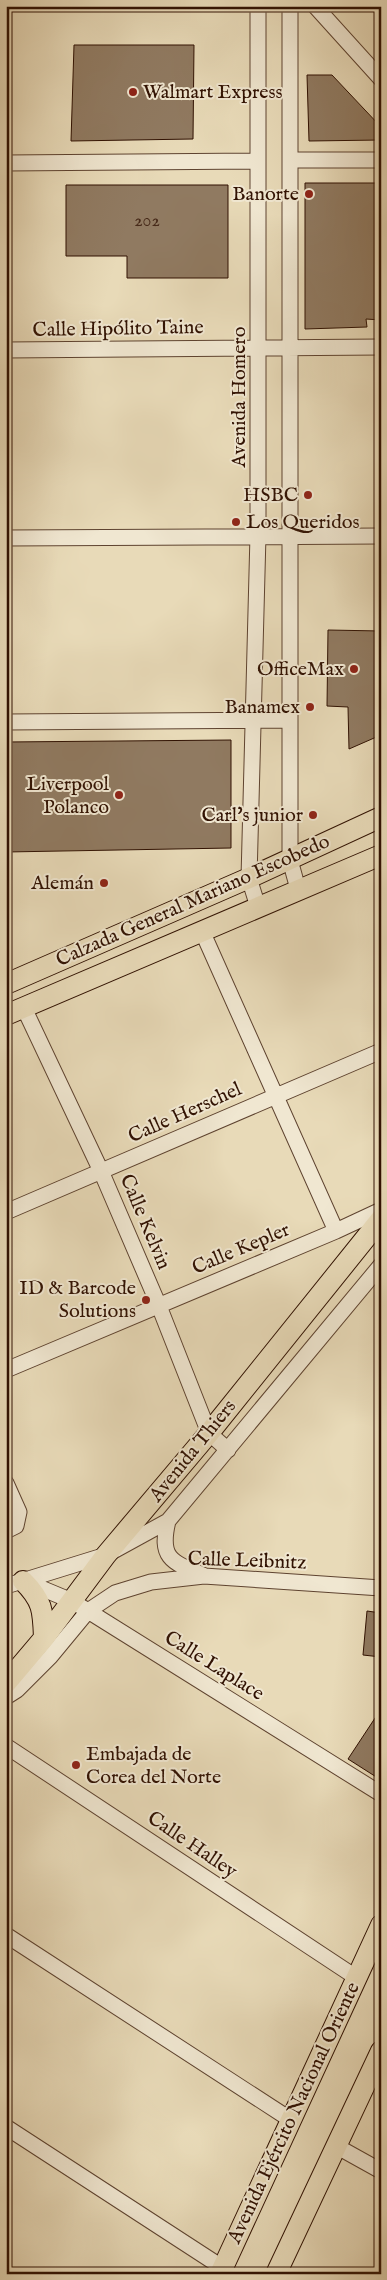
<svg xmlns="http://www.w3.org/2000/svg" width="387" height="2280" font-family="'IM FELL English',serif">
<rect width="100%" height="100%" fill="#e8dab8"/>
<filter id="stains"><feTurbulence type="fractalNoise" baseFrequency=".004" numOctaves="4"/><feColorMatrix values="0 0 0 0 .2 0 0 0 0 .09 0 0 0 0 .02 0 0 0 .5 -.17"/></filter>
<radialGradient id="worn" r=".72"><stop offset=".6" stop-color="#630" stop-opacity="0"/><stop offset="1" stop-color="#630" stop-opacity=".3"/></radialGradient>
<!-- building -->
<path fill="#907a61" stroke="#301102" d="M74,45H194L193,139L71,141Z
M307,75H332L381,127V140L309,141Z
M305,183H381V320L366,319L367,327L305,329Z
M66,185H228V278H127V256H66Z
M328,630L381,631V735L349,749L348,707L327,706Z
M231,740V848L6,852V742Z
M367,1611L381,1613V1657L363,1655Z
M381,1709V1780L348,1759Z"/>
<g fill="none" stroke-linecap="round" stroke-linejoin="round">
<defs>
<path id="minor" d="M258,6V535L249,878L258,907
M290,6V860L298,889
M315,6L381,79
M290,160H381
M6,163L257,161
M6,350L381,347
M6,538L381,536
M6,722L289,720
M202,931L336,1231
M24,1008L101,1171L159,1306L209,1433L228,1450
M6,1212L381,1051
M6,1370L336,1231L381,1210
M6,1483L19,1512L16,1526L6,1531
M168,1521C159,1558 171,1562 203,1575
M24,1581L72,1601L381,1794
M6,1586L106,1555L168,1521L381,1265
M6,1697L17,1690L50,1657L88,1611L115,1593L151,1582L204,1576L381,1588
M6,1746L357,1978
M6,1935L291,2120
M6,2127L223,2268
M336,2146L381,2171"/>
<path id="major" d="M6,984L249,878L381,817
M6,1015L381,855
M23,1581C43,1601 43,1611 44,1638
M6,1683L44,1638L106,1555L209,1433L381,1219
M220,2274L381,1925
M276,2274L381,2051"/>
</defs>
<!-- minor casing -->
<use href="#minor" stroke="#5e4330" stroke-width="17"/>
<!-- major casing -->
<use href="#major" stroke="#301102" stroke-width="22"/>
<!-- minor -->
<use href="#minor" stroke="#f0e7d1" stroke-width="15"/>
<!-- major -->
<use href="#major" stroke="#e8dab8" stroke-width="20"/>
</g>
<!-- markers -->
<g fill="#8f2418" stroke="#f0e7d1" stroke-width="2">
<circle cx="133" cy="92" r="5"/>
<circle cx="309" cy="194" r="5"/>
<circle cx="308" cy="495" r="5"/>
<circle cx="236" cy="522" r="5"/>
<circle cx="354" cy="669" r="5"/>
<circle cx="310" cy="707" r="5"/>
<circle cx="119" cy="795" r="5"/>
<circle cx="313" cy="815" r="5"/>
<circle cx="104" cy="883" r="5"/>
<circle cx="146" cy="1300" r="5"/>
<circle cx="76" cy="1765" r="5"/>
</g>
<g text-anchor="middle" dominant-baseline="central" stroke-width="4" stroke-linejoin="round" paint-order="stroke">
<!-- number labels -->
<g font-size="18" fill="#482b1a">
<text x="147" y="221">202</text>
</g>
<!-- poi labels -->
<g font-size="20" fill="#301102" stroke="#f0e7d1" text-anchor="end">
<text x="143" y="92" text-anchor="start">Walmart Express</text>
<text x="299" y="194">Banorte</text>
<text x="298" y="495">HSBC</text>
<text x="246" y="522" text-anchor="start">Los Queridos</text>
<text x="344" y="669">OfficeMax</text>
<text x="300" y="707">Banamex</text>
<text x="109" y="784">Liverpool<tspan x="109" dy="23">Polanco</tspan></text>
<text x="303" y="815">Carl's junior</text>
<text x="94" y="883">Alemán</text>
<text x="136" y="1288">ID &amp; Barcode<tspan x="136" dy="23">Solutions</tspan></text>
<text x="86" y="1754" text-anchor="start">Embajada de<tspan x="86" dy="23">Corea del Norte</tspan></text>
</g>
<!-- street labels -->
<g font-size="20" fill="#301102" stroke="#f0e7d1">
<text transform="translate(118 329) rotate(-1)">Calle Hipólito Taine</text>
<text transform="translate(239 397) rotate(-90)">Avenida Homero</text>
<text transform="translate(193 901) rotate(-24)">Calzada General Mariano Escobedo</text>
<text transform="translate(185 1113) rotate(-24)">Calle Herschel</text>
<text transform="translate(145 1222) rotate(67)">Calle Kelvin</text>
<text transform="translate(241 1249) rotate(-23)">Calle Kepler</text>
<text transform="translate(193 1451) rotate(-51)">Avenida Thiers</text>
<text transform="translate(247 1561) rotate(2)">Calle Leibnitz</text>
<text transform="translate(214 1666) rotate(32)">Calle Laplace</text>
<text transform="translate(192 1845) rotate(34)">Calle Halley</text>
<text transform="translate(294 2113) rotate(-65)">Avenida Ejército Nacional Oriente</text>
</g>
</g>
<!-- margin -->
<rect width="387" height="2280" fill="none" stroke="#e8dab8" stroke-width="25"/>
<rect x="8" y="8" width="372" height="2265" fill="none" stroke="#301102" stroke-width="2.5"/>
<rect x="12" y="12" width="362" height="2255" fill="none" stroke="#301102"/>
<rect width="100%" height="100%" filter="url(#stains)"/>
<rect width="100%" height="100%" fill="url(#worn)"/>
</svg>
